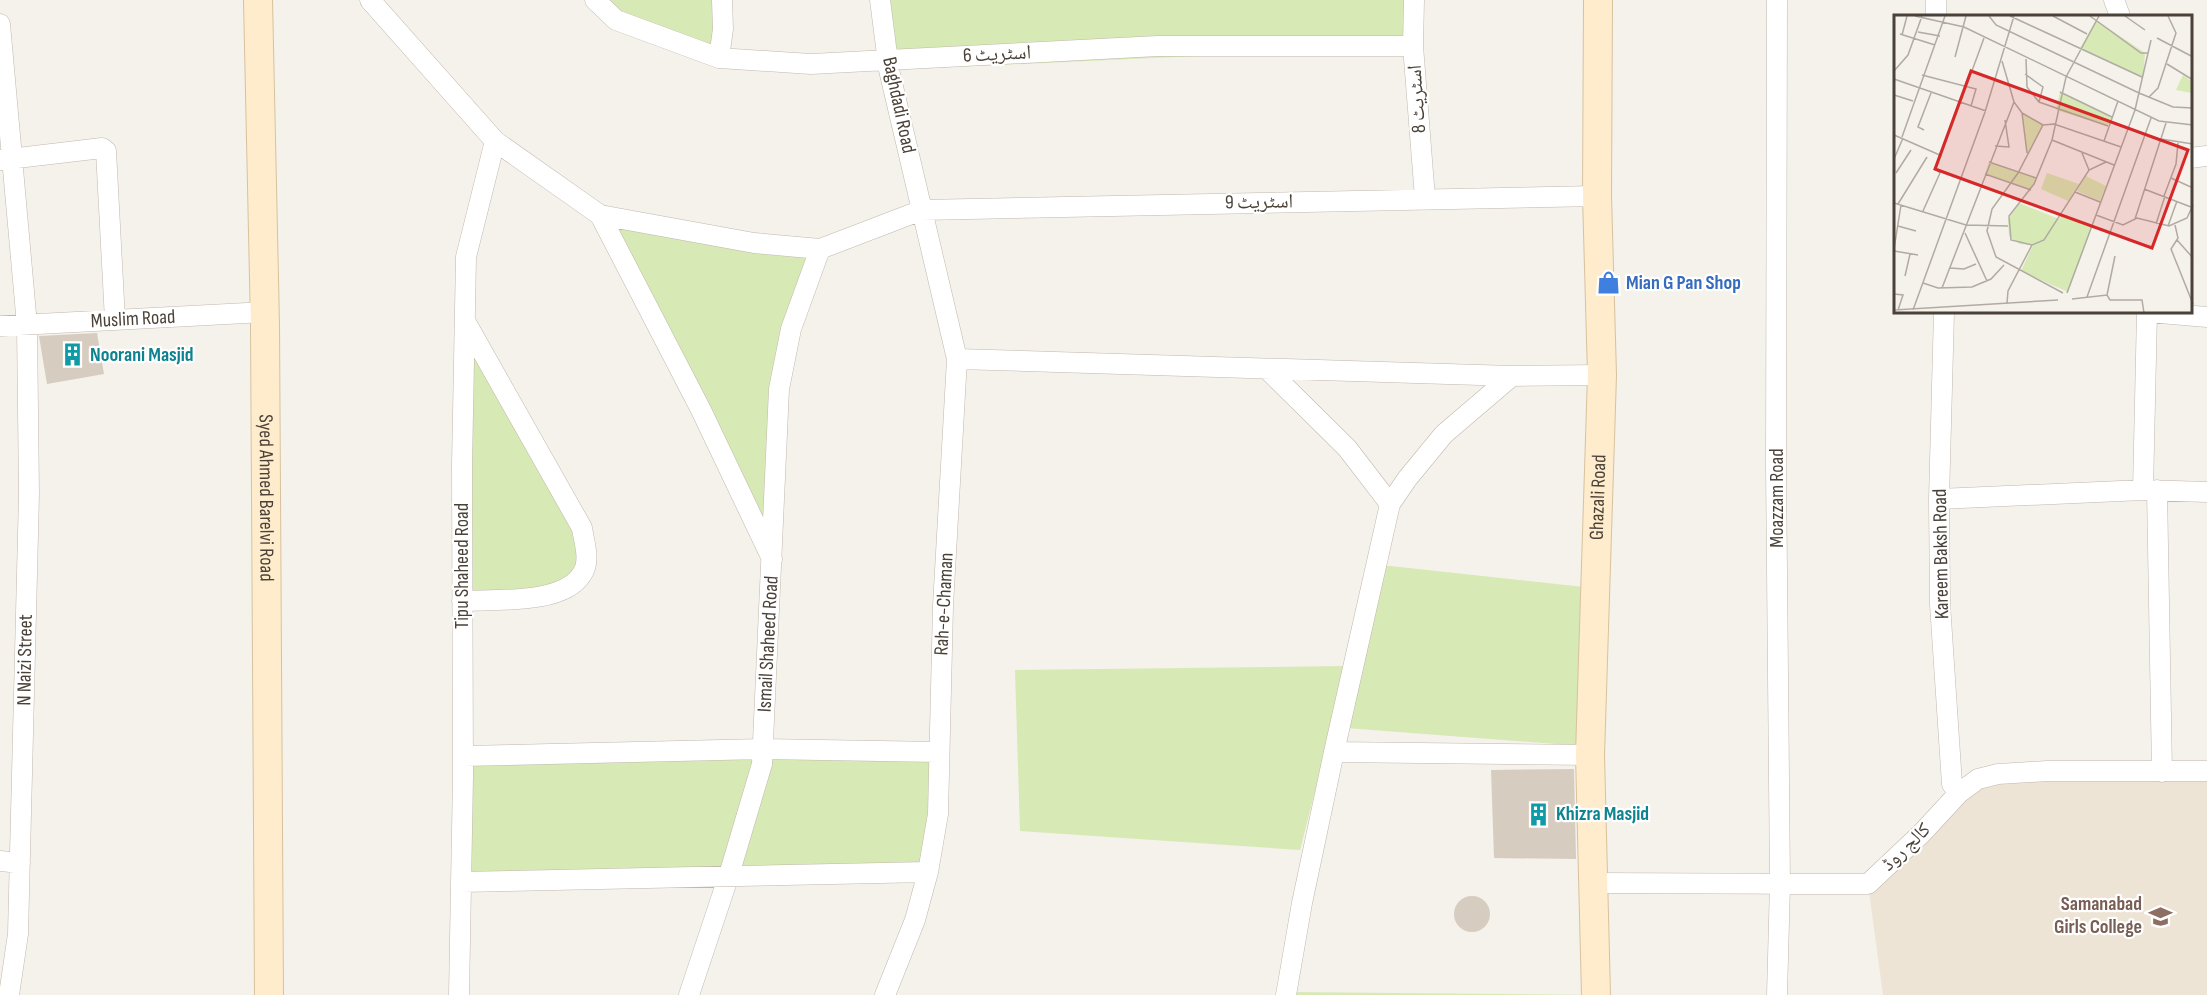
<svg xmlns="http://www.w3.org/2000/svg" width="2207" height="995" font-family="'Sofia Sans Condensed','Noto Naskh Arabic',sans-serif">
<rect width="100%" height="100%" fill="#f5f1eb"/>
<!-- education -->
<path fill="#eee4d5" d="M1996,771H2207V995H1883L1868,884Z"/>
<!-- green -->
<path fill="#d7e9b4" d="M595,0H722L719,58Z
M880,0H1414L1413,46L889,70Z
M600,215L826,246L791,329L773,561Z
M465,321L587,558L566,590L462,601Z
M1381,565L1593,588L1582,746L1346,728Z
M1347,666L1300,850L1020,831L1015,670Z
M938,752L919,877L461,882L463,756Z
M1287,992L1598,995H1286Z"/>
<!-- building -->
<path fill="#d7ccc0" d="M97,333L104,374L47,384L39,336Z
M1574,769L1576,859L1494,858L1491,770Z
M1454 914a18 18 0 1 1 36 0a18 18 0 1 1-36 0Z"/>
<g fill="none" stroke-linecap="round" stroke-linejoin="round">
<defs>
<path id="minor" d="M370,0L495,141L600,215L754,243L820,249
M595,0L616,20L719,58L811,64L1158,46H1413
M880,0L889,70L957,359L943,606L938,814L928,872L915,920L885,995
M1414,0L1413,46L1425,198
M1936,0V16
M2114,0L2120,16
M0,24L27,325L29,494L18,934L9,995
M719,58L723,29L722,0
M2190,158L2207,156
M0,160L102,148L106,151L115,320
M600,215L701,410L772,559
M1944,312L1939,499L1940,604L1952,784L1959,793
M2148,312L2207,317
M0,326L265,312
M957,359L1512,376L1602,375
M1267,369L1347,448L1390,504
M2143,490L2147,312
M2157,490L2162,772
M1939,499L2143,490L2207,492
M462,601C495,599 563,605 582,574C591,561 584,542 582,528L465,321
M1334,752L1590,755
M463,756L763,749L938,752
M0,861L20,863
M461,882L928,872
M1593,883L1868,884L1921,834L1959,793L1978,779L1998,774L2047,771H2207
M459,995L463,776L462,465L466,257L495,141
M689,995L729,875L762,764L779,389L791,329L820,249L922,210L1597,196
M1286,995L1302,903L1334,752L1390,504L1407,479L1444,434L1512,376
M1777,995L1780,884L1776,466L1777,0"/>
<g id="secondary">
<path id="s1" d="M258,0L265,325L269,995"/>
<path id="s2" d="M1596,995L1590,755L1602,375L1597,196L1598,0"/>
</g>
</defs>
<!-- minor casing -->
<use href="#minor" stroke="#c1b8ad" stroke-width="21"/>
<!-- secondary casing -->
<use href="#secondary" stroke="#d8c29d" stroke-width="30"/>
<!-- minor -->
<use href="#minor" stroke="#fff" stroke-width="20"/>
<!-- secondary -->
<use href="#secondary" stroke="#feeccc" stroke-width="28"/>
</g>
<!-- icons -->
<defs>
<symbol id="shop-bare" viewBox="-9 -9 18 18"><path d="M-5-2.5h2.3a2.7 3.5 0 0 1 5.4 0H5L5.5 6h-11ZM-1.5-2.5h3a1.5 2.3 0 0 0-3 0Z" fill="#3f7fe0" stroke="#fff" stroke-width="2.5" paint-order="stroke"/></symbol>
<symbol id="building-bare" viewBox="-9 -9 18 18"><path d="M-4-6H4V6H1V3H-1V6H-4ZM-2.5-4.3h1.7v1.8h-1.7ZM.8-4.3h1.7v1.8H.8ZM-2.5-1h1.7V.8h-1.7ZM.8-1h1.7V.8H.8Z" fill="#0f9aa8" stroke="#fff" stroke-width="2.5" paint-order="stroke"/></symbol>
<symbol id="university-bare" viewBox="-9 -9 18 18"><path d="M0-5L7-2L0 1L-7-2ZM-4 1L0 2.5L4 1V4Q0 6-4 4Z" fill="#8d6e63" stroke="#fff" stroke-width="2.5" paint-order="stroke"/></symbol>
</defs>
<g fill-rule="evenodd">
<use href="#shop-bare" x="1592" y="266" width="33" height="33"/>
<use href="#building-bare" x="56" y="338" width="33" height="33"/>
<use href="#building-bare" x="1522" y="798" width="33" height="33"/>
<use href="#university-bare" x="2144" y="900" width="33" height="33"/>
</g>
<g text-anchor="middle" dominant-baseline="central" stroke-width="4.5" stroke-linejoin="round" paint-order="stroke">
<!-- street labels -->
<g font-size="20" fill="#4a4138" stroke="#fff">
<text transform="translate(997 54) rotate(-3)">اسٹریٹ 6</text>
<text transform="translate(1417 99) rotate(-94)">اسٹریٹ 8</text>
<text transform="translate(899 105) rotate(78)">Baghdadi Road</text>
<text transform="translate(1259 202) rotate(-1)">اسٹریٹ 9</text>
<text transform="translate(133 319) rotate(-3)">Muslim Road</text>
<text stroke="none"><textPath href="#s1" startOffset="498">Syed Ahmed Barelvi Road</textPath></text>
<text stroke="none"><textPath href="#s2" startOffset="498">Ghazali Road</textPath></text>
<text transform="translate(1777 498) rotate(-90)">Moazzam Road</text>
<text transform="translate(1941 554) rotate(-91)">Kareem Baksh Road</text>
<text transform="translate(462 566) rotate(-90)">Tipu Shaheed Road</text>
<text transform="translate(944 604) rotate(-87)">Rah-e-Chaman</text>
<text transform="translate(768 644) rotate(-87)">Ismail Shaheed Road</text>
<text transform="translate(25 660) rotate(-89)">N Naizi Street</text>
<text transform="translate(1906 847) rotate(-44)">کالج روڈ</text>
</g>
<!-- shop labels -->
<g font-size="20" font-weight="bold" fill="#366cbe" stroke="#fff" text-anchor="start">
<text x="1626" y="283">Mian G Pan Shop</text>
</g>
<!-- culture labels -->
<g font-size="20" font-weight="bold" fill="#0d838f" stroke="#fff" text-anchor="start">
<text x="90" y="355">Noorani Masjid</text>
<text x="1556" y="814">Khizra Masjid</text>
</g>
<!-- education labels -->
<g font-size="20" font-weight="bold" fill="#785e54" stroke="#fff" text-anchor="end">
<text x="2142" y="904">Samanabad<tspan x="2142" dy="23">Girls College</tspan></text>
</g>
</g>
<!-- overview -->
<g transform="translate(1894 15)">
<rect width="298" height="298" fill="#f5f1eb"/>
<path d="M202,5L251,38L249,62L186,33ZM289,60L298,67V78L282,75ZM166,77L218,102L214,111L162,95ZM128,98L149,110L133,139ZM95,147L142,163L136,175L91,159ZM153,158L185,169L174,186L147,174ZM192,161L212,171L206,186L183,176ZM125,188L165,204L168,199L198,211L174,277L127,256L139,230L126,229L115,221L114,205Z" fill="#d7e9b4"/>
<path fill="none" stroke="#b1aba3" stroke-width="1.5" d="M21,1L70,12L265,106L299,110M95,1L102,10L245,78L279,92L299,93M116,1L248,62M159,1L193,19M196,1L247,38H254M205,1L172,62L158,125L140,169L115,201L117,225L138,230L150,225L195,155L212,147M231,1L251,15M24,17L46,21M6,19L41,30M8,20L13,1M263,23L299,42M61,42L72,1M132,44L133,72L145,87L214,111M108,46L120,87L128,98L149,110M273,49L299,65M0,56L14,40L28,1M131,59L149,72L145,87M28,60L82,74L77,91M0,64L92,96M166,77L218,102M0,80L19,86M255,82L264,73L282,18L274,1M128,98L133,138M30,115L24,112L37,78M0,120L48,141M8,122L51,1M267,124L299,129M158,125L220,150M210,126L224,86M101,131L115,132L111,105M188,138L195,155M0,144L9,123M95,147L142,163M2,158L17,135M91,159L137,175M277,163L299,173M250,174L297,192M181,177L206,187M270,181L282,149L284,128M0,188L72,210L114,211M4,189L33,142M29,196L46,158L42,154L90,23M167,200L198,211M202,200L229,210L243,203L275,211L293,203L299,190M241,204L272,108M262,209L271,181M281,210L284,223L277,234L299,289M4,211L22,216M274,211L283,186M71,218L93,266M283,225L299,243M0,234L7,190M0,236L24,240M56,253L70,254L82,249M11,261L16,239M29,268L44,273L78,272L97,264L110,250M48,273L120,87M169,278L102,242L93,216L98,194L124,158L149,110L160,109L227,132M173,278L241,95L257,25M0,279L9,280L4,295M213,280L221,241M193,282L257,103M178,284L213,280L216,285H248L250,298M113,288L114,276L138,230M0,295L164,285M19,295L91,97L120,1"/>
<path fill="#d62828" fill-opacity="0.15" stroke="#d62828" stroke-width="3" d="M77,56L294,135L258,233L41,154Z"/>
<rect width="298" height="298" fill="none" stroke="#4a4138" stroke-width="3"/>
</g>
</svg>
